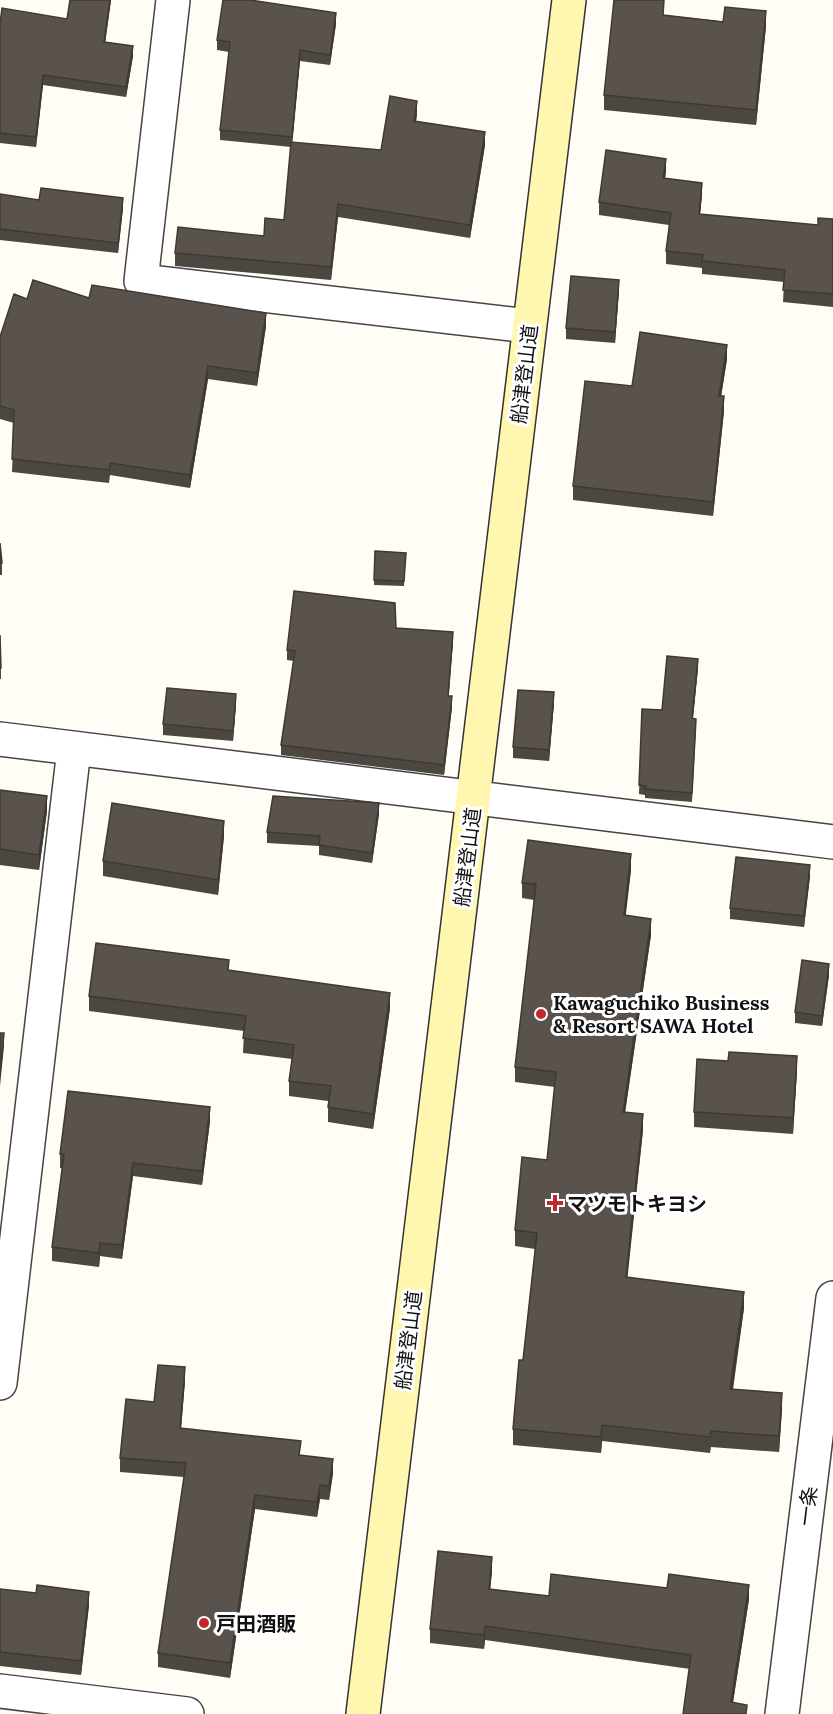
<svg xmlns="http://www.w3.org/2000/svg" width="833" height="1714" font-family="Lora,'Noto Sans JP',serif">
<rect width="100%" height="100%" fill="#fffdf5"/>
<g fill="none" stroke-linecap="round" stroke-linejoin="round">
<defs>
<path id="street" d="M173,0L141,281L529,326
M0,739L833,842
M0,1383L74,749
M0,1691L187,1714
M782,1714L833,1298"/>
<path id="secondary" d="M363,1714L569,0"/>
</defs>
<!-- street casing -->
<use href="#street" stroke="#444" stroke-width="36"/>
<!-- secondary casing -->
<use href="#secondary" stroke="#333" stroke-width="36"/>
<!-- street -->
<use href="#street" stroke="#fff" stroke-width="33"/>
<!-- secondary -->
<use href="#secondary" stroke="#fff6b0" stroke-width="33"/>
</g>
<!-- wall -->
<path fill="#4d4742" d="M111,0L105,42L133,56L126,97L43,85L36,147L0,143V24L67,19Z
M664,15L766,26L756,125L604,110V95Z
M336,24L330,65L300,61L292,142L381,150L417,114L416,121L485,145L470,238L338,217L331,280L175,266V253L264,236L284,220L291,147L220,140V130L229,52L217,50V40Z
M666,171L665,179L702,195L700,214L818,225L833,219V307L783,302L784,282L702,274V268L666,264V251L669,225L599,215V202Z
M0,194L39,200L123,208L118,253L0,240Z
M619,290L615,343L566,339V328Z
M89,298L266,326L257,386L208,379L190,488L110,475L109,483L12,472L14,423L0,419V337L27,299Z
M727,359L721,396L724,411L713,516L573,500V486L632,386Z
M0,543L2,563V575H0Z
M406,553L404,586L374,585V580Z
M396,628L453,642L448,696L452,707L444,775L281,755V745L294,661L287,660V650Z
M0,635L1,668V679H0Z
M698,668L693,718L696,727L692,802L645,798V795L639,794L642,709L662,710Z
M554,703L549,761L513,758V747Z
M236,704L233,741L163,735V724Z
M0,790L47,811L39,870L0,865Z
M379,814L372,863L319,855V846L267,843V832Z
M224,836L218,895L103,876V861Z
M631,870L625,916L651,935L625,1112L643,1130L627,1277L744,1308L733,1390L782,1409L779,1452L711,1447L710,1453L602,1441L601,1453L513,1445V1429L523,1360L535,1249L515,1246V1230L547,1160L555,1087L515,1082V1067L534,900L522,898V883Z
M810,876L804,927L730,919V908Z
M229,971L390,1008L373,1129L328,1122V1101L289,1096V1081L292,1059L243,1053L244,1031L89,1011V996Z
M829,975L822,1026L795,1023V1012Z
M797,1071L793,1134L694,1127V1112Z
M210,1121L202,1185L133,1176L122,1259L100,1256L99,1267L52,1261V1247L62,1168H60V1154Z
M185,1381L181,1428L301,1455L333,1473L329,1500L320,1499L317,1517L255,1509L230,1678L158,1667V1653L184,1477L120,1472V1458L154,1402Z
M492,1571L490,1589L549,1596L749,1599L733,1703L747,1714L690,1669L485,1640L484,1649L430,1643V1629Z
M0,1589L89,1605L81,1675L0,1666Z"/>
<!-- shaded-wall -->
<path fill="#3f3936" d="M110,0H111L104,52V42Z
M766,11V26L756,125V110Z
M336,13V24L330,65V55Z
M133,46V56L126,97V87Z
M300,50V61L292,147V137Z
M43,75V85L36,147V137Z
M417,101V114L414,134V121Z
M485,132V145L470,238V225Z
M666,159V171L663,191V178Z
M702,183V195L699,226V214Z
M123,198V208L118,253V243Z
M338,204V217L331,280V267Z
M619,280V290L615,343V332Z
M266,313V326L257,386V373Z
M727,345V359L719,410V396Z
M208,366V379L190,488V475Z
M724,396V411L713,516V502Z
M453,632V642L448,706V696Z
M698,659V668L692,727V718Z
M554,692V703L549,761V750Z
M236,694V704L233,741V731Z
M452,696V707L444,775V765Z
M47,796V811L39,870V855Z
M379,803V814L372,863V853Z
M224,821V836L218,895V880Z
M631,854V870L624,931V915Z
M810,865V876L804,927V916Z
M651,919V935L623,1127V1112Z
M829,964V975L822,1026V1016Z
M390,993V1008L373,1129V1114Z
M4,1033V1046L0,1086V1073Z
M797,1056V1071L793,1134V1118Z
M210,1107V1121L202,1185V1171Z
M643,1114V1130L626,1292V1277Z
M133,1163V1176L122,1259V1245Z
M100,1243V1256L99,1267V1253Z
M744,1292V1308L730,1405V1389Z
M185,1367V1381L180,1442V1428Z
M782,1393V1409L779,1452V1436Z
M602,1425V1441L601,1453V1437Z
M333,1459V1473L329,1500V1486Z
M320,1485V1499L317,1517V1502Z
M255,1495V1509L230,1678V1663Z
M492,1557V1571L489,1603V1589Z
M749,1585V1599L731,1714V1702Z
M89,1592V1605L81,1675V1661Z
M485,1626V1640L484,1649V1635Z"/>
<!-- building -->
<path fill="#5a524d" stroke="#3f3936" stroke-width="1.5" d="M70,0H110L104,42L133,46L126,87L43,75L36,137L0,133V24L2,8L67,19Z
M223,0H250L336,13L330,55L300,50L292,137L220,130L230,42L217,40Z
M614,0H664L663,15L723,22L725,7L766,11L756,110L604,95Z
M390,96L417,101L414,121L485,132L470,225L338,204L331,267L175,253L178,227L264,236L265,218L284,220L291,142L381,150Z
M606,150L666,159L663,178L702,183L699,214L818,225V218L833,219V294L783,290L785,270L702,261L703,255L666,251L671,213L599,202Z
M41,188L123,198L118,243L0,229V194L39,200Z
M571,276L619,280L615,332L566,328Z
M33,280L89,298L92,285L266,313L257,373L208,366L190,475L110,463L109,470L12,459L14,410L0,406V337L14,294L27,299Z
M640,332L727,345L719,396H724L713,502L573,486L585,381L632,386Z
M0,543L2,563H0Z
M375,551L406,553L404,581L374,580Z
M294,591L395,603L396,628L453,632L448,696H452L444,765L281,745L295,651L287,650Z
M0,635L1,668H0Z
M667,656L698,659L692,718L696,719L692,793L645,789L646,786L639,785L642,709L662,710Z
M167,688L236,694L233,731L163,724Z
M518,690L554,692L549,750L513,747Z
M0,790L47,796L39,855L0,849Z
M273,796L379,803L372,853L319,845L320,836L267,832Z
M112,803L224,821L218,880L103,861Z
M528,840L631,854L624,915L651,919L623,1112L643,1114L626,1277L744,1292L730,1389L782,1393L779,1436L711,1431L710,1437L602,1425L601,1437L513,1429L519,1360H523L537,1233L515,1230L522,1157L547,1160L556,1072L515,1067L536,884L522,883Z
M736,857L810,865L804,916L730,908Z
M96,943L229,960L228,970L390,993L373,1114L328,1107L331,1086L289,1081L294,1045L243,1038L246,1016L89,996Z
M802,960L829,964L822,1016L795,1012Z
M0,1033H4L0,1073Z
M729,1052L797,1056L793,1118L694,1112L697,1059L728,1061Z
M68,1091L210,1107L202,1171L133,1163L122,1245L100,1243L99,1253L52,1247L64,1154H60Z
M158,1365L185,1367L180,1428L301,1441L299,1455L333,1459L329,1486L320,1485L317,1502L255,1495L230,1663L158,1653L186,1463L120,1458L126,1399L154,1402Z
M438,1551L492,1557L489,1589L549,1596L551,1574L667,1588L669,1574L749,1585L731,1702L747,1705L746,1714H683L691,1655L485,1626L484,1635L430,1629Z
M37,1585L89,1592L81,1661L0,1652V1589L36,1593Z"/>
<!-- markers -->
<g fill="#c4262e" stroke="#fff" stroke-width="2">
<circle cx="541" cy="1014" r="6"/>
<path d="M552 1194h6v6h6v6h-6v6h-6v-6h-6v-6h6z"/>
<circle cx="204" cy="1623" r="6"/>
</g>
<g text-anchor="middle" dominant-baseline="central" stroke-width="6" stroke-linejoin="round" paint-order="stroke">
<!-- street labels -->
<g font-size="20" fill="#111" stroke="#fff">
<text transform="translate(524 374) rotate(-83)">船津登山道</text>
<text transform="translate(467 857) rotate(-83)">船津登山道</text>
<text transform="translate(408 1340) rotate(-83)">船津登山道</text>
<text transform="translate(807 1506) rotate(-83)">一条</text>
</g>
<!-- poi labels -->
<g font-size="20" font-weight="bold" fill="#111" stroke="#fff" text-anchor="start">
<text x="553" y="1002">Kawaguchiko Business<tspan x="553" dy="23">&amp; Resort SAWA Hotel</tspan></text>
<text x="567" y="1203">マツモトキヨシ</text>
<text x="216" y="1623">戸田酒販</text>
</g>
</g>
</svg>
